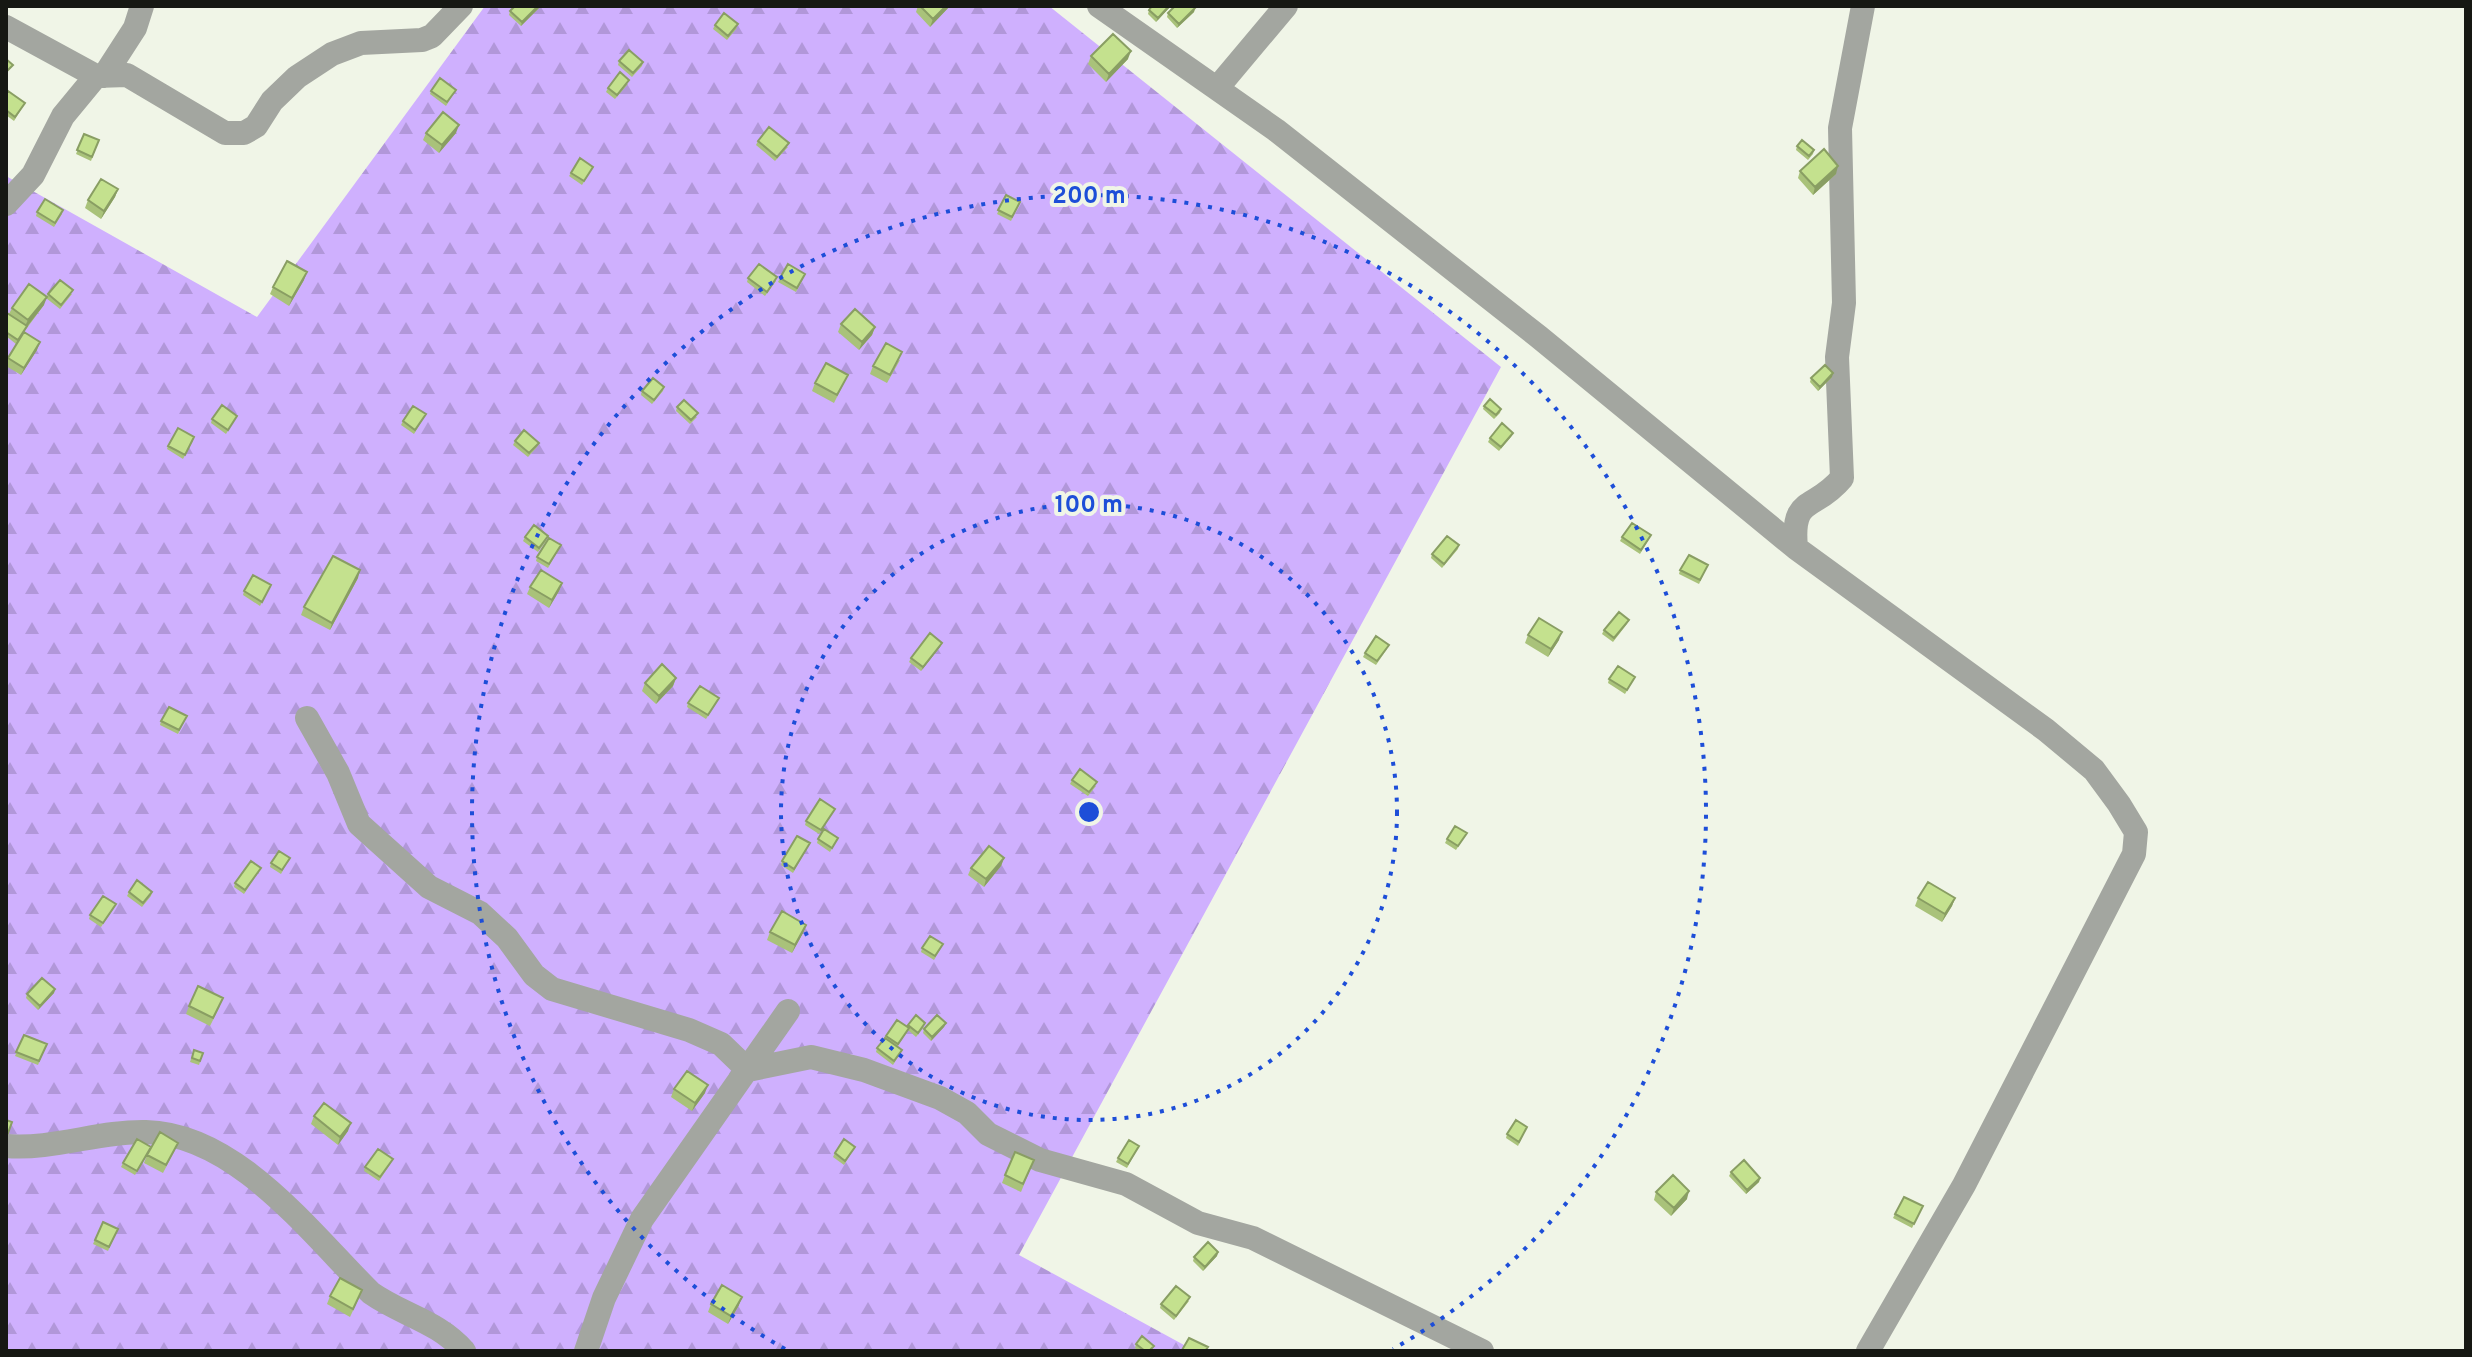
<svg xmlns="http://www.w3.org/2000/svg" width="2472" height="1357" font-family="Overpass,sans-serif">
<defs>
<pattern id="forest-firs" width="22" height="20" patternUnits="userSpaceOnUse" patternTransform="scale(2)"><rect width="22" height="20" fill="#cfb0fe"/><path d="M5 1l3.5 6h-7zM16 11l3.5 6h-7z" fill="#b197d9"/></pattern>
</defs>
<rect width="100%" height="100%" fill="#f0f5e7"/>
<!-- forest -->
<path fill="url(#forest-firs)" d="M485,6H1049L1501,367L1019,1255L1195,1351H6V176L257,317Z"/>
<g fill="none" stroke-linecap="round" stroke-linejoin="round">
<!-- minor -->
<path stroke="#a3a6a0" stroke-width="24" d="M1099,6L1276,130L1539,337L1796,548L2046,730L2094,770L2119,804L2136,832L2134,854L1964,1185L1868,1351
M6,27L96,76L127,75L225,133H244L256,126L272,101L297,77L332,54L361,43L422,40L432,36L461,6
M104,76L135,28L142,6
M1218,87L1286,6
M6,204L33,175L63,116L96,76
M1796,548C1791,494 1814,512 1842,478L1837,357L1844,303L1840,128L1863,6
M307,718L338,773L359,824L429,887L480,913L507,938L534,975L552,989L689,1030L721,1044L748,1070L811,1057L864,1070L940,1098L967,1113L988,1134L1040,1160L1126,1184L1198,1223L1253,1238L1482,1351
M6,1146C53,1150 99,1131 146,1132C237,1134 311,1234 371,1293C402,1315 438,1321 464,1351
M586,1351L604,1298L642,1219L788,1011"/>
</g>
<!-- wall -->
<path fill="#a9c27a" d="M918,6H950L930,27L916,12Z
M1170,7L1156,22L1148,14L1149,10Z
M539,8L521,26L509,15L510,11Z
M1195,8L1194,12L1177,28L1167,17L1168,13Z
M715,25L737,28L727,40L713,29Z
M1091,56L1128,59L1106,82L1088,64Z
M619,61L643,62L642,66L632,77L618,65Z
M628,84L615,99L606,92L608,88Z
M456,90L446,106L430,94L431,91Z
M6,94L25,103L14,121L6,115Z
M426,133H456L439,153L423,140Z
M84,134L99,140L91,161L76,154Z
M758,141L788,147L775,161L756,145Z
M1797,146L1814,150L1813,154L1808,160L1796,150Z
M593,167L582,185L569,176L571,173Z
M1800,171L1836,174L1813,195L1798,178Z
M118,189L115,197L101,219L85,208L88,200Z
M1006,195L1020,202L1011,221L997,214Z
M37,212L62,214L54,227L36,216Z
M805,274L796,292L778,282L780,278Z
M748,278L776,281L765,296L747,282Z
M304,280L289,306L270,294L273,287Z
M48,294H72L60,309L46,298Z
M44,305L24,332L37,350L21,375L6,366L8,358L16,344L6,336V314H9L12,308Z
M841,324L875,327L872,335L859,350L838,332Z
M900,360L887,383L870,374L873,366Z
M848,375L834,403L812,391L815,383Z
M1832,377L1818,391L1810,382L1811,378Z
M664,387L663,391L652,404L641,395L642,391Z
M1484,406L1501,409L1500,413L1494,419L1483,409Z
M677,407L697,417L690,424L676,411Z
M426,414L414,434L401,425L403,421Z
M237,416L226,434L211,423L212,419Z
M1513,433L1511,437L1499,451L1488,442L1490,438Z
M193,441L183,459L167,449L168,446Z
M515,441L539,443L537,447L528,457L513,445Z
M525,537L547,540L538,552L523,541Z
M1622,537L1649,539L1640,554L1620,541Z
M561,545L548,568L536,561L537,557Z
M1459,545L1458,549L1442,568L1431,558L1432,554Z
M1708,565L1699,584L1679,574L1680,570Z
M358,578L330,630L301,615L304,607Z
M562,583L559,591L549,608L527,594L530,587Z
M271,585L260,606L243,595L244,591Z
M1629,620L1627,624L1613,642L1602,634L1604,630Z
M1528,635L1559,640L1548,657L1525,643Z
M942,643L940,647L921,671L909,662L911,658Z
M1387,649L1376,665L1363,657L1365,653Z
M1635,677L1625,694L1608,683L1609,679Z
M676,678L673,686L656,704L642,691L645,683Z
M717,702L706,719L687,707L688,703Z
M185,720L178,734L160,725L161,721Z
M1072,780L1096,786L1088,796L1070,784Z
M833,813L819,834L805,825L806,821Z
M1467,833L1456,850L1445,843L1447,839Z
M838,838L830,852L817,843L818,839Z
M810,843L793,873L781,865L782,861Z
M1004,858L1001,866L984,887L968,875L971,868Z
M288,861L281,874L270,867L271,863Z
M261,868L244,894L234,887L235,883Z
M129,892H152L151,896L142,907L127,896Z
M1918,898H1955L1952,906L1942,922L1915,906Z
M114,908L101,927L89,919L90,915Z
M770,932L803,933L792,953L767,940Z
M922,948H941L934,960L921,952Z
M55,989L54,993L38,1010L26,998L27,994Z
M189,1006H220L210,1026L186,1014Z
M946,1023L944,1027L931,1041L923,1033L924,1029Z
M908,1025L924,1027L916,1037L908,1030L897,1047L902,1050L893,1065L876,1052L877,1048L886,1036L907,1027Z
M24,1035L47,1044L38,1065L15,1056Z
M194,1050L203,1053L199,1065L190,1062Z
M674,1089L705,1093L692,1111L671,1097Z
M314,1116L348,1131L338,1145L311,1124Z
M1527,1127L1518,1146L1506,1138L1507,1134Z
M1139,1146L1127,1168L1116,1162L1118,1158Z
M151,1147L175,1150L163,1173L144,1163L147,1155L135,1175L121,1167L123,1163Z
M855,1147L844,1165L833,1157L835,1153Z
M1034,1160L1021,1192L1002,1183L1005,1175Z
M391,1163L379,1181L364,1171L365,1167Z
M1731,1172L1760,1178L1759,1182L1746,1194L1729,1176Z
M1656,1192L1687,1199L1671,1216L1654,1200Z
M1923,1206L1912,1228L1893,1218L1895,1214Z
M103,1222L118,1229L108,1251L93,1244Z
M1218,1252L1217,1256L1203,1271L1193,1261L1194,1257Z
M330,1296L359,1298L350,1317L327,1304Z
M1189,1301L1174,1320L1160,1308L1161,1304Z
M711,1304L739,1305L728,1324L708,1312Z
M1136,1344L1152,1350L1151,1351H1139L1135,1348Z"/>
<!-- shaded-wall -->
<path fill="#899e63" d="M538,6H540L539,8L521,26L522,22Z
M946,6H950L930,27L933,19Z
M1169,6H1171L1170,7L1156,22L1158,18Z
M1195,8L1194,12L1177,28L1179,24Z
M1131,51L1128,59L1106,82L1109,74Z
M459,125L456,133L439,153L442,145Z
M1838,166L1836,174L1813,195L1815,187Z
M118,189L115,197L101,219L104,211Z
M307,272L304,280L289,306L292,298Z
M47,297L44,305L26,328L16,344L28,320Z
M875,327L872,335L859,350L862,342Z
M40,342L37,350L21,375L24,368Z
M1833,373L1832,377L1818,391L1820,387Z
M360,570L358,578L330,630L332,623Z
M562,583L559,591L549,608L552,600Z
M1562,632L1559,640L1548,657L1551,649Z
M942,643L940,647L921,671L923,667Z
M676,678L673,686L656,704L659,696Z
M1004,858L1001,866L984,887L986,879Z
M1955,898L1952,906L1942,922L1945,914Z
M806,925L803,933L792,953L795,945Z
M55,989L54,993L38,1010L40,1006Z
M946,1023L944,1027L931,1041L932,1037Z
M708,1085L705,1093L692,1111L695,1103Z
M351,1123L348,1131L338,1145L340,1137Z
M1760,1178L1759,1182L1746,1194L1747,1190Z
M1689,1191L1687,1199L1671,1216L1674,1208Z
M1218,1252L1217,1256L1203,1271L1205,1267Z
M742,1297L739,1305L728,1324L731,1316Z"/>
<!-- building -->
<path fill="#c4e18e" stroke="#899e63" stroke-width="2" d="M515,6H538L522,22L510,11Z
M920,6H946L933,19Z
M1152,6H1169L1158,18L1149,10Z
M1175,6H1193L1195,8L1179,24L1168,13Z
M724,13L738,24L728,36L715,25Z
M1113,34L1131,51L1109,74L1091,56Z
M629,50L643,62L633,73L619,61Z
M6,59L13,65L6,72Z
M620,72L629,80L617,95L608,88Z
M440,78L456,90L447,102L431,91Z
M8,91L25,103L15,117L6,110V94Z
M443,112L459,125L442,145L426,133Z
M769,127L789,143L777,157L758,141Z
M84,134L99,140L92,157L77,150Z
M1802,140L1814,150L1809,156L1797,146Z
M1824,149L1838,166L1815,187L1800,171Z
M580,158L593,167L584,181L571,173Z
M101,179L118,189L104,211L88,200Z
M1006,195L1020,202L1012,217L998,210Z
M45,199L63,210L55,223L37,212Z
M287,261L307,272L292,298L273,287Z
M759,264L777,277L767,292L748,278Z
M788,264L805,274L797,288L780,278Z
M60,280L73,290L61,305L48,294Z
M29,284L47,297L28,320L12,308Z
M855,309L875,327L862,342L841,324Z
M7,313L27,326L18,340L6,332Z
M24,332L40,342L24,368L8,358Z
M886,343L902,352L890,375L873,366Z
M826,363L848,375L837,395L815,383Z
M1825,365L1833,373L1820,387L1811,378Z
M653,378L664,387L654,400L642,391Z
M1490,399L1501,409L1496,415L1484,406Z
M684,400L698,413L691,420L677,407Z
M222,405L237,416L228,430L212,419Z
M413,406L426,414L415,430L403,421Z
M1502,423L1513,433L1501,447L1490,438Z
M178,428L194,437L185,455L168,446Z
M524,430L539,443L529,453L515,441Z
M1632,523L1651,535L1641,550L1622,537Z
M534,525L548,536L539,548L525,537Z
M1447,536L1459,545L1444,564L1432,554Z
M549,538L561,545L549,564L537,557Z
M1689,555L1708,565L1700,580L1680,570Z
M333,556L360,570L332,623L304,607Z
M541,570L562,583L552,600L530,587Z
M253,575L271,585L262,602L244,591Z
M1619,612L1629,620L1614,638L1604,630Z
M1539,618L1562,632L1551,649L1528,635Z
M930,633L942,643L923,667L911,658Z
M1376,636L1389,645L1377,661L1365,653Z
M662,664L676,678L659,696L645,683Z
M1618,666L1635,677L1627,690L1609,679Z
M700,686L719,698L708,715L688,703Z
M169,707L187,716L179,730L161,721Z
M1080,769L1097,782L1089,792L1072,780Z
M820,799L835,809L821,830L806,821Z
M1455,826L1467,833L1458,846L1447,839Z
M824,829L838,838L832,848L818,839Z
M797,836L810,843L794,869L782,861Z
M989,846L1004,858L986,879L971,868Z
M279,851L290,858L282,870L271,863Z
M251,861L261,868L245,890L235,883Z
M137,880L152,892L143,903L129,892Z
M1928,882L1955,898L1945,914L1918,898Z
M103,896L116,904L103,923L90,915Z
M782,911L806,925L795,945L770,932Z
M930,936L943,944L935,956L922,948Z
M42,978L55,989L40,1006L27,994Z
M198,986L223,998L213,1018L189,1006Z
M916,1015L925,1023L918,1033L908,1025Z
M937,1015L946,1023L932,1037L924,1029Z
M897,1020L909,1028L898,1044L886,1036Z
M24,1035L47,1044L39,1061L16,1052Z
M885,1038L902,1050L894,1061L877,1048Z
M194,1050L203,1053L200,1061L192,1058Z
M687,1071L708,1085L695,1103L674,1089Z
M324,1103L351,1123L340,1137L314,1116Z
M6,1120L12,1122L8,1133L6,1132Z
M1516,1120L1527,1127L1519,1142L1507,1134Z
M160,1132L178,1143L166,1165L147,1155Z
M137,1139L151,1147L137,1171L123,1163Z
M844,1139L855,1147L845,1161L835,1153Z
M1129,1140L1139,1146L1128,1164L1118,1158Z
M378,1149L393,1159L380,1177L365,1167Z
M1015,1152L1034,1160L1023,1184L1005,1175Z
M1744,1160L1760,1178L1747,1190L1731,1172Z
M1673,1175L1689,1191L1674,1208L1656,1192Z
M1904,1197L1923,1206L1914,1224L1895,1214Z
M103,1222L118,1229L109,1247L95,1240Z
M1208,1242L1218,1252L1205,1267L1194,1257Z
M340,1278L362,1290L353,1309L330,1296Z
M722,1285L742,1297L731,1316L711,1304Z
M1176,1286L1190,1297L1176,1316L1161,1304Z
M1142,1336L1154,1346L1149,1351H1145L1136,1344Z
M1189,1338L1208,1347L1205,1351L1182,1350Z"/>
<!-- distance rings -->
<g fill="none" stroke="#1d4ed8" stroke-width="4" stroke-dasharray="4 8">
<circle cx="1089" cy="812" r="308"/>
<path d="M785 1349A617 617 0 1 1 1393 1349"/>
</g>
<circle cx="1089" cy="812" r="12" fill="#1d4ed8" stroke="#f0f5e7" stroke-width="4"/>
<g font-size="24" text-anchor="middle" font-weight="bold" fill="#1d4ed8" stroke="#f0f5e7" stroke-width="8" stroke-linejoin="round" paint-order="stroke">
<text x="1089" y="203">200 m</text>
<text x="1089" y="512">100 m</text>
</g>
<!-- border -->
<rect width="2472" height="1357" fill="none" stroke="#161813" stroke-width="16"/>
</svg>
